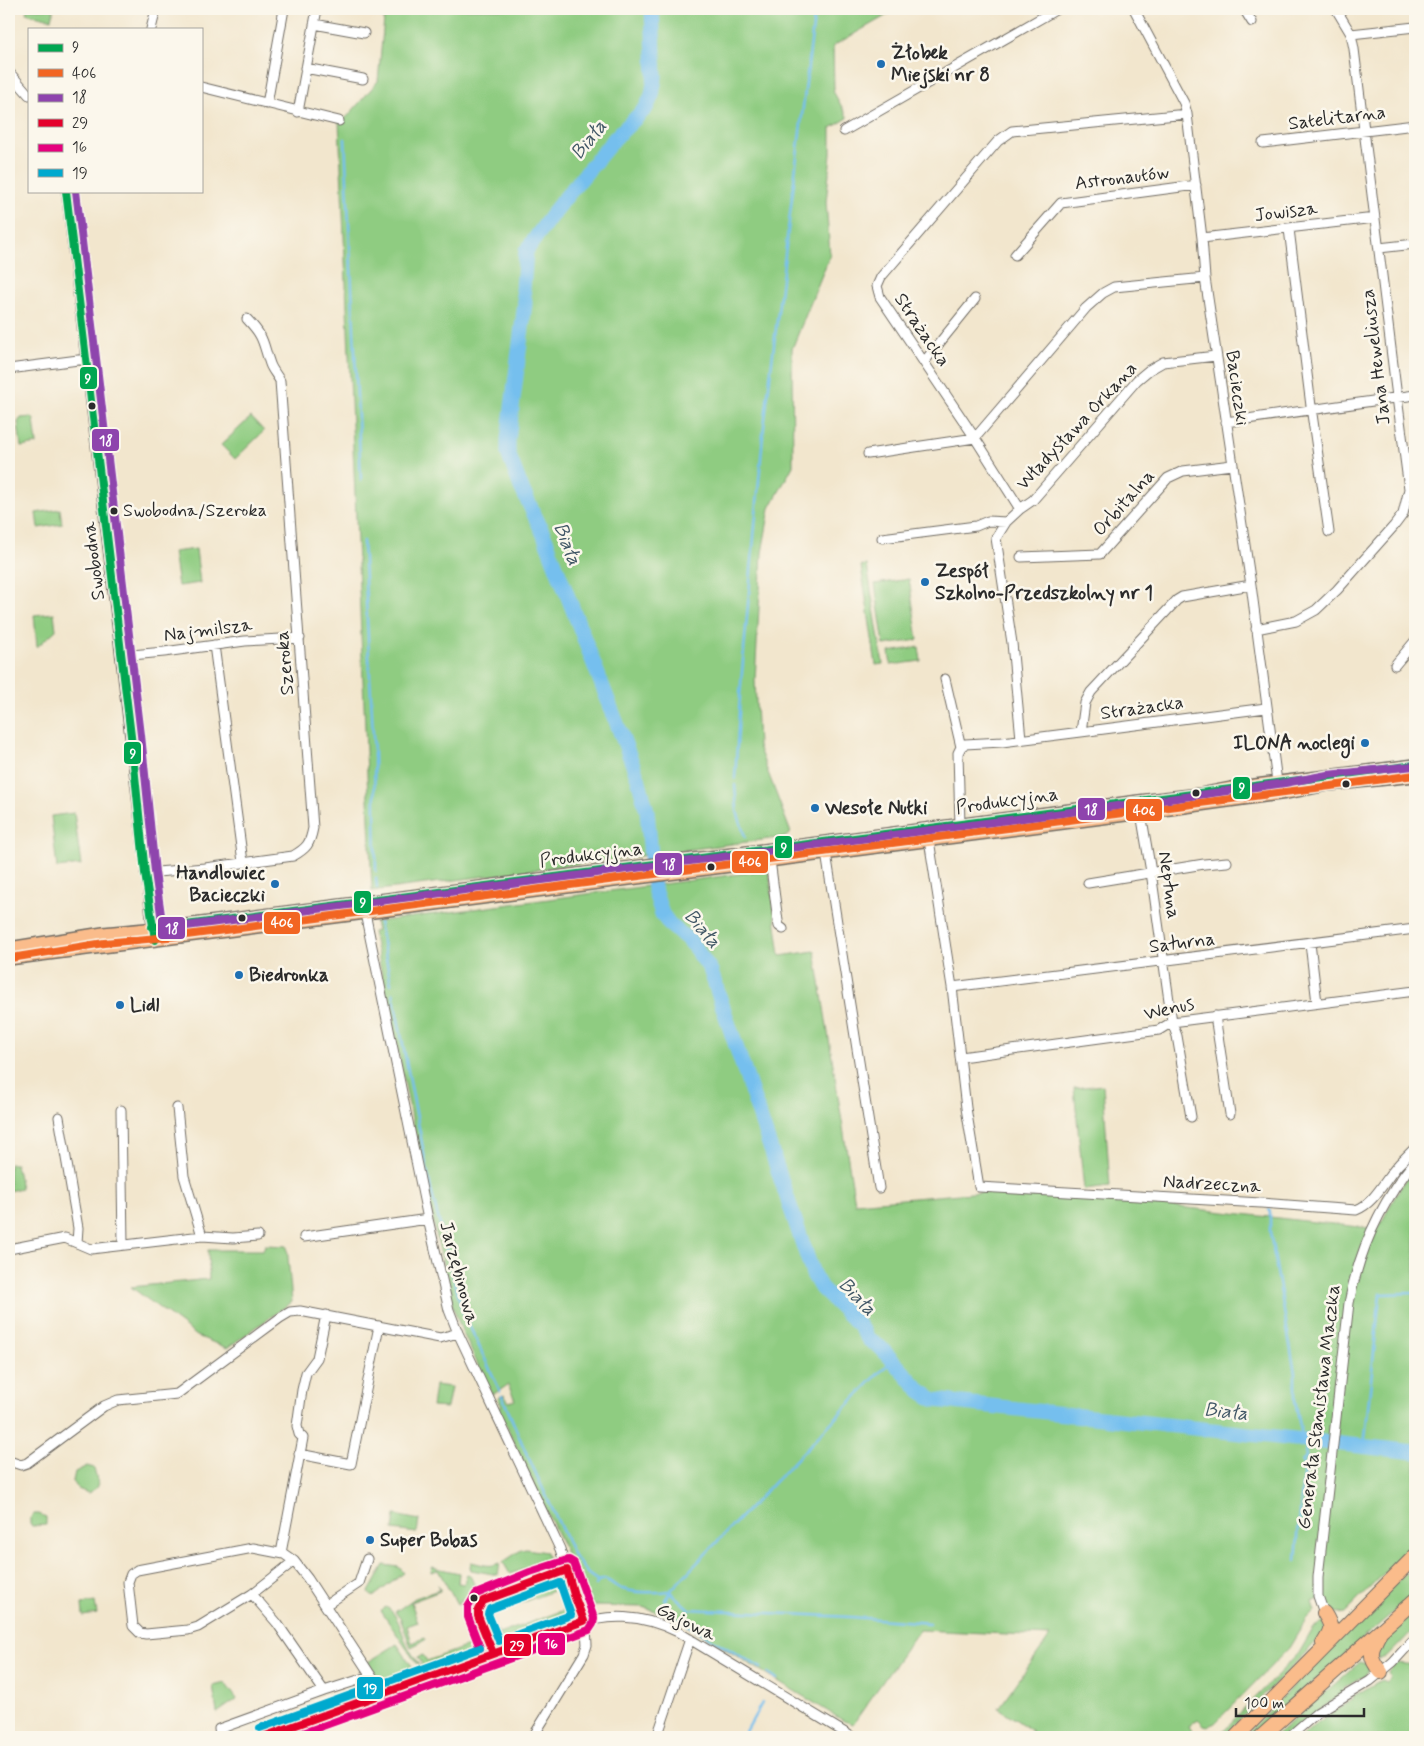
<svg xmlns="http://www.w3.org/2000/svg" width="1424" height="1746" font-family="Mynerve,sans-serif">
<rect width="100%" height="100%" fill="#fbf7ec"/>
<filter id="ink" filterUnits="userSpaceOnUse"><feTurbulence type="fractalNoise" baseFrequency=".02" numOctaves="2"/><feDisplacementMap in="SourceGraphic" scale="10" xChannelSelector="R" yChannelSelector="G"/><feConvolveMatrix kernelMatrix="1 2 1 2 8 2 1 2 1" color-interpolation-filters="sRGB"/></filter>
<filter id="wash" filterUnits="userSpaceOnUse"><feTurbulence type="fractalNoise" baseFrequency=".0096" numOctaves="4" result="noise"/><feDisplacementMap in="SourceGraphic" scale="20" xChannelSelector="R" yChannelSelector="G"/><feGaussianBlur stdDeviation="1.12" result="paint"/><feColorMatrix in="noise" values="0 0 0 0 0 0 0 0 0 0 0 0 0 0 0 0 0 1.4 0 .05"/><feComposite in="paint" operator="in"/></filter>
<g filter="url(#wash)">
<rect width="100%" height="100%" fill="#f2e6cd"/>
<!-- green -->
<path fill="#8fcc81" stroke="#5d7c56" d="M27,9H54L51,19L26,13Z
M385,9H908L901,12L896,10L833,46L834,89L833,91L848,118L831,128V154L826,202L830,255L792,349L793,466L770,508L762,553L755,680L758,746L791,833L785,837L372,891L339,121L347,117L378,81Z
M32,417L34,420L37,444L21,447L18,422L21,418Z
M251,417L264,431L235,459L221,445Z
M60,509L62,524L38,528L36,513Z
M196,549L200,583L178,586L173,552Z
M867,565L883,664L876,665L861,566Z
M909,579L918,640L884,645L875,584Z
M54,613L56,630L37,647L34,615Z
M919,647L921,661L891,665L889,652Z
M74,813L81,865L57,868L51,816Z
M769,870L780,956L815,951L855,1203L983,1192L1097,1198L1378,1229C1389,1208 1399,1186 1415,1169V1542L1345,1613L1337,1614L1331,1611L1324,1597L1312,1602L1315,1611L1306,1620L1289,1648L1215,1723L1208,1726L1204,1725L1198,1719L1189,1726L1192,1731L1189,1737H1122L1112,1732L1103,1734L1101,1732L1097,1737H1028L1032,1731L999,1708L1050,1636L919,1630L853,1724L844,1721L679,1621L658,1612L642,1607L593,1606L588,1601L584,1590L577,1589L564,1548L498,1408L502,1406L498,1399L499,1397L504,1395L509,1402L515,1400L508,1385L492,1395L462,1331L453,1307L436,1234L373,932L377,931L375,922Z
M1103,1085L1110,1187L1084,1190L1074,1088Z
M9,1164H16L21,1188L9,1191Z
M265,1245L287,1246L292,1302L227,1348L197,1336L131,1287L209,1279L208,1250H263Z
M435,1385L451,1387L447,1408L432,1407Z
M87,1466L94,1468L98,1483L96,1488L88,1493L78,1489L73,1481L75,1472Z
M34,1514H39L46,1517V1525L32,1526L30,1523V1518Z
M395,1515L419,1520L417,1533L393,1530Z
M526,1549L546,1552L548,1560L510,1574L503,1562L521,1550Z
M471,1562C481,1564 490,1568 500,1563L498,1575L471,1570L470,1567Z
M1415,1564V1593L1251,1737H1243Z
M384,1565L399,1567L404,1573L373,1597L369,1592Z
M432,1567L459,1573L458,1583L464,1584L467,1574L470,1575L477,1591L457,1604L438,1570L431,1572Z
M555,1579L558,1589L492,1614V1616L490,1617L491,1608L497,1601L499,1605L554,1584L553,1580Z
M437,1584L440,1589V1591L411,1602L418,1622L407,1626L412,1643L424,1638L425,1640L411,1647L400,1618L395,1612L415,1598L439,1590Z
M95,1602L97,1614L83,1616L82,1604Z
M563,1606L568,1607L570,1613L569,1615L505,1639H500L495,1632L497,1630L499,1634L564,1610Z
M386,1607C398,1613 401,1631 406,1642C409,1650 414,1657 419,1664H417L381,1611Z
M1415,1613V1628L1387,1657L1379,1659L1376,1648Z
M1324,1622L1326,1632L1222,1737H1217L1299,1653L1313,1629Z
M397,1644L416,1672L388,1682L384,1679L380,1680L368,1662Z
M468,1646L471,1652L420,1670L418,1667L422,1664L418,1657L423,1655L427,1661Z
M1360,1662L1367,1664L1369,1668L1365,1676L1343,1689L1344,1692L1283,1737H1274Z
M1397,1663L1415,1665V1737H1301L1317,1723L1353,1699L1352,1697L1381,1680L1386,1682L1390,1677L1388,1672Z
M225,1683L237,1699L217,1713L213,1686Z"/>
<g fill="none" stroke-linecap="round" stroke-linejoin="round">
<!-- stream -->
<path stroke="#75bfee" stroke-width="2.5" d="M345,139L361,481
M363,541L374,754L376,871
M735,779L740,695L763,435L815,9
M735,785L737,811L745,837
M376,878L377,888
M379,922L391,984
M393,993L431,1190L462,1310L500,1391
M1269,1210L1270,1213V1232L1295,1373V1400L1303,1440
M502,1396L524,1448L575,1558L588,1574L598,1581
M1364,1447L1380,1294L1415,1293
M1296,1561L1304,1464L1302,1462L1306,1458L1305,1449L1307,1441
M596,1585L598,1581L604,1579C611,1581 615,1587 622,1589C636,1593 656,1593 670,1591
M671,1593L689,1609L851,1617L930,1623
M665,1600L672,1589L874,1378L885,1367L894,1362
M677,1619L761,1668
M768,1673L777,1679
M743,1737L762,1703"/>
<!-- river -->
<path stroke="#75bfee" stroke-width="15" d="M652,9L655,77L652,95L646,108L615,138L556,209L526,251L523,289L525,303L508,440V453L521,487L544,535L638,778L647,811L654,889L662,914L670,925L690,941L710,969L813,1274L821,1288L857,1323L869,1340L880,1347L921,1391L935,1400L1415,1452"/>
</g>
</g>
<g filter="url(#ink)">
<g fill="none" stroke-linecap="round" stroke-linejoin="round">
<defs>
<path id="minor" d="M1134,9L1184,103L1187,114L1202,238L1205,278L1251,585L1277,782
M1244,9L1252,22
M314,24L364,33
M151,29L156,9
M1351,34L1415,27
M305,68L363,79
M9,72L29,95
M201,87L339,121
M267,104L284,9
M298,112L317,9
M844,131L1057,9
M1263,143L1415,125
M66,191L152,927
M1289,229L1312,414L1329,532
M1202,238L1375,218
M1379,248L1415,244
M1015,255L1061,203L1196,185
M924,362L975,299
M9,369L86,359
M1226,422L1415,395
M868,454L975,438L1086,308L1103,293L1114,287L1205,278
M1020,509L1033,500L1137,380L1149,370L1163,362L1216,356
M882,538L976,526L988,521L1006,522
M1021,557L1100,554L1168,478L1183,471L1232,465
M1256,629L1296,621L1316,610L1337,590L1394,526L1403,514L1409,489L1397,397L1354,49L1351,34L1336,9
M214,645L243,862
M121,656L164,652L245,641L300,638
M1395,665L1415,641
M945,679L961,747
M1081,732L1085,703L1091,692L1177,600L1182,597L1251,585
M1021,739L1012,643L996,538L1006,522L1020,509L975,438L880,297L877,286L881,277L998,141L1012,131L1187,114
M1141,813L1151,872L1172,1022L1177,1036L1191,1117
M960,825L958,753L961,747L965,744L1002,742L1081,732L1266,708
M929,840L952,987L966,1108L979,1187L1261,1203L1356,1210C1375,1203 1385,1179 1399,1164C1404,1159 1410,1153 1415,1148
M826,853L879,1188
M770,860L778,921L779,926L783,929
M145,873L205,868L293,856C307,848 310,844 313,828L280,381C277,375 272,370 270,364C262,341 265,338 247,319
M1088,883L1204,864L1227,862
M365,913L428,1219L449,1310L458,1333L560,1549L576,1602L586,1626L587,1645L584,1654L533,1737
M1310,943L1317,1003
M952,987L1415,929
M1215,1016L1230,1114
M961,1057L1159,1030L1172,1022L1415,991
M177,1108L184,1176L202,1236
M121,1110L123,1245
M59,1117L78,1228L77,1243
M304,1237L428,1219
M9,1249L65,1238L91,1249L202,1236L233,1238L258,1236
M299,1454L351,1464L379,1326
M9,1461L21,1465L27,1463L104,1406L118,1400L177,1394L280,1318L290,1312L300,1311L440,1338L458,1333
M281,1553L303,1438L299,1434L297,1426L302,1390L306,1373L317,1358L326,1315
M294,1561L252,1594L198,1627L188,1630L146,1634L140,1633L133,1626L128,1582L131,1574L137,1570L253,1548L284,1554L294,1561L308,1579L383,1694
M252,1594L277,1623L324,1691
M326,1605L359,1583L367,1559
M1324,1613L1318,1596V1577L1349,1303C1359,1251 1381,1202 1415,1161
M220,1737L219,1729L324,1691L371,1676
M263,1737L570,1626C609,1613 641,1614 678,1632L852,1737
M657,1737L690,1639
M1289,1737L1318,1712L1370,1681L1393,1662L1415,1638"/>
<path id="major" d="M9,948L103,933L178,926L365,902L1139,801L1200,794L1231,788L1415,765
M9,959L1141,813L1287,793L1328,785L1415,776"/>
<path id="highway" d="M1379,1634C1370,1651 1368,1657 1381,1672
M1323,1643C1332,1629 1333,1627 1324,1613
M1236,1737L1415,1556
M1261,1737L1415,1600"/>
</defs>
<!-- minor casing -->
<use href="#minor" stroke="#716c64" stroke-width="11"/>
<!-- major casing -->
<use href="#major" stroke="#716c64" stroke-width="14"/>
<!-- highway casing -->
<use href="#highway" stroke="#716c64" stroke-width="16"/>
<!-- minor -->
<use href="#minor" stroke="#fff" stroke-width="9"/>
<!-- major -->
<use href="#major" stroke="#fabc8b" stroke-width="11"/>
<!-- highway -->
<use href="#highway" stroke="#fabc8b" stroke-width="14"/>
<defs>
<path id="bus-1" d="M66,191L131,736L145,873L155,940
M152,927L178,926L1415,765"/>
<path id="bus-2" d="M11,958L104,943L179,936L1415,775"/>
<path id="bus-3" d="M76,191L141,735L155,872L163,929L1140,803L1285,783L1327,775L1414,766"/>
<path id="bus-4" d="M263,1737L584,1621L574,1595L567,1570L483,1601L478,1610V1616L493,1653"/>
<path id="bus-5" d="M292,1737L589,1630L593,1624L594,1618L574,1563L569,1560L564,1561L530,1572L476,1594L468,1607V1617L480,1648"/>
<path id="bus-6" d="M560,1583L571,1615L499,1641L488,1614L490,1609Z
M260,1728L480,1648"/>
</defs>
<!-- bus-1 casing -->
<use href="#bus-1" stroke="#fbf7ec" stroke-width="11"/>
<!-- bus-2 casing -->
<use href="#bus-2" stroke="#fbf7ec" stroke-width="11"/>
<!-- bus-3 casing -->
<use href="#bus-3" stroke="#fbf7ec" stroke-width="11"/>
<!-- bus-4 casing -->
<use href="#bus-4" stroke="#fbf7ec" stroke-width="11"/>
<!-- bus-5 casing -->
<use href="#bus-5" stroke="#fbf7ec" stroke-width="11"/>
<!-- bus-6 casing -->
<use href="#bus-6" stroke="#fbf7ec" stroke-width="11"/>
<!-- bus-1 -->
<use href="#bus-1" stroke="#00a651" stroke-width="8"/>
<!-- bus-2 -->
<use href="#bus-2" stroke="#f26522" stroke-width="8"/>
<!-- bus-3 -->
<use href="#bus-3" stroke="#8e44ad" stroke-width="8"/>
<!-- bus-4 -->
<use href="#bus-4" stroke="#e4002b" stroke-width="8"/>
<!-- bus-5 -->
<use href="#bus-5" stroke="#e5007d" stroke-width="8"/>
<!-- bus-6 -->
<use href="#bus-6" stroke="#00a9ce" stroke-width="8"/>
</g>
</g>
<!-- markers -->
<g fill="#1f6fb2" stroke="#fbf7ec" stroke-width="2">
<circle cx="881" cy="64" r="5"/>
<circle cx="925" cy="582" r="5"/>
<circle cx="1365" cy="743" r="5"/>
<circle cx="815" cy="808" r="5"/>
<circle cx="275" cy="884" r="5"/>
<circle cx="239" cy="975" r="5"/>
<circle cx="120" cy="1005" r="5"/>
<circle cx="370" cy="1540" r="5"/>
</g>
<g fill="#2b2b2b" stroke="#fbf7ec" stroke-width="2">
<circle cx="92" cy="406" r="4.5"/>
<circle cx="114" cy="511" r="4.5"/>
<circle cx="1346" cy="784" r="4.5"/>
<circle cx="1196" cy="793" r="4.5"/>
<circle cx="711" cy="867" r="4.5"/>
<circle cx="242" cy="918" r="4.5"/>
<circle cx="474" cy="1598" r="4.5"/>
</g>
<g text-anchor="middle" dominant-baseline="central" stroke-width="5" stroke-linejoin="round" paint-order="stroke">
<!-- bus labels -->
<g font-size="18" fill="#2b2b2b" stroke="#fbf7ec" text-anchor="start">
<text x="123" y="511">Swobodna/Szeroka</text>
</g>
<!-- poi labels -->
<g font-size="19" font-weight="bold" fill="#2b2b2b" stroke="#fbf7ec" text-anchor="start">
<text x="891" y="53">Żłobek<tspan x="891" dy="22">Miejski nr 8</tspan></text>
<text x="935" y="571">Zespół<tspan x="935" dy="22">Szkolno-Przedszkolny nr 1</tspan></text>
<text x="1355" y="743" text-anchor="end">ILONA noclegi</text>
<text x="825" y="808">Wesołe Nutki</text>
<text x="265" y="873" text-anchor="end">Handlowiec<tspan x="265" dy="22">Bacieczki</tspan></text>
<text x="249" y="975">Biedronka</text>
<text x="130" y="1005">Lidl</text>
<text x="380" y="1540">Super Bobas</text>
</g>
<!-- street labels -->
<g font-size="19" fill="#2b2b2b" stroke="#fbf7ec">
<text transform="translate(1337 118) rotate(-7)">Satelitarna</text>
<text transform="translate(1122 178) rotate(-7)">Astronautów</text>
<text transform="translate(1286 212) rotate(-7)">Jowisza</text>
<text transform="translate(922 330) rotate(56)">Strażacka</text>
<text transform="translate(1376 357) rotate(-97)">Jana Heweliusza</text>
<text transform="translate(1237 388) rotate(82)">Bacieczki</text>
<text transform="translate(1077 426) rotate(-47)">Władysława Orkana</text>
<text transform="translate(1124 503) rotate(-48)">Orbitalna</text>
<text transform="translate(94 561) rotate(-97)">Swobodna</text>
<text transform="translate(208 630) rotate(-7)">Najmilsza</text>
<text transform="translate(285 663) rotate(-95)">Szeroka</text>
<text transform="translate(1142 708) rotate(-8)">Strażacka</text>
<text transform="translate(1007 801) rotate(-8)">Produkcyjna</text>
<text transform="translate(591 855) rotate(-7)">Produkcyjna</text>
<text transform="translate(1169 885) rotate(82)">Neptuna</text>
<text transform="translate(1182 943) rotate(-7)">Saturna</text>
<text transform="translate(1169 1009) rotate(-13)">Wenus</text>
<text transform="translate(1212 1184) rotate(3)">Nadrzeczna</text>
<text transform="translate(459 1273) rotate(75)">Jarzębinowa</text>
<text transform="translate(1319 1407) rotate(-83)">Generała Stanisława Maczka</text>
<text transform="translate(686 1622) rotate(26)">Gajowa</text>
</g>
<!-- water labels -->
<g font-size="20" font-style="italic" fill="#415766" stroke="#fbf7ec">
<text transform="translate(589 140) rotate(-51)">Biała</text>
<text transform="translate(567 544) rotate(68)">Biała</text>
<text transform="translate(702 929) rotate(49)">Biała</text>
<text transform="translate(857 1297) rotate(46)">Biała</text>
<text transform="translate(1226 1412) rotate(6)">Biała</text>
</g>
</g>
<g stroke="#fbf7ec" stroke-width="2">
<rect x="79" y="366" width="19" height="24" rx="5" fill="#00a651"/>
<rect x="91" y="428" width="29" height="24" rx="5" fill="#8e44ad"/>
<rect x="123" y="741" width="19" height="24" rx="5" fill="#00a651"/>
<rect x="1232" y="776" width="19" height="24" rx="5" fill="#00a651"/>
<rect x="1077" y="797" width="29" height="24" rx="5" fill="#8e44ad"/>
<rect x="1125" y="798" width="38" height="24" rx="5" fill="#f26522"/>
<rect x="774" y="835" width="19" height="24" rx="5" fill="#00a651"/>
<rect x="731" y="850" width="38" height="24" rx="5" fill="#f26522"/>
<rect x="654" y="852" width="29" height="24" rx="5" fill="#8e44ad"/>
<rect x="353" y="890" width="19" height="24" rx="5" fill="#00a651"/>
<rect x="263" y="911" width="38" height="24" rx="5" fill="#f26522"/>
<rect x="157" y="916" width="29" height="24" rx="5" fill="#8e44ad"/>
<rect x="537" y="1632" width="29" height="24" rx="5" fill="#e5007d"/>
<rect x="503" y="1633" width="29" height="24" rx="5" fill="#e4002b"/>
<rect x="356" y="1676" width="28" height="24" rx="5" fill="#00a9ce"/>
</g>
<g font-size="14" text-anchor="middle" font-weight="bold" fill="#fff">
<text x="88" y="383">9</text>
<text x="106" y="445">18</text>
<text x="133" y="758">9</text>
<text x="1242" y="792">9</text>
<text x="1091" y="814">18</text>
<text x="1144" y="815">406</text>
<text x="784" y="852">9</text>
<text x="750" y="866">406</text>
<text x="669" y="869">18</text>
<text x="363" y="907">9</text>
<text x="282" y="927">406</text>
<text x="172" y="933">18</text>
<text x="551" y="1648">16</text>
<text x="517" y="1650">29</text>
<text x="370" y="1693">19</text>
</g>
<!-- margin -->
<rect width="1424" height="1746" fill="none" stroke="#fbf7ec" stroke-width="30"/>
<!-- legend -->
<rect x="28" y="28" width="175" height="165" fill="#fbf7ec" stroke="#a8a59f"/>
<rect x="38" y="44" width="25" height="8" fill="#00a651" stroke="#a8a59f"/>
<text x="72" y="52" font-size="15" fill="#2b2b2b">9</text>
<rect x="38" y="69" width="25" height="8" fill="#f26522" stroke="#a8a59f"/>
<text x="72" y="78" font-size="15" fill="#2b2b2b">406</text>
<rect x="38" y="94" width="25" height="8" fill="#8e44ad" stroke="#a8a59f"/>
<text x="72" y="102" font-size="15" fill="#2b2b2b">18</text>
<rect x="38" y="119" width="25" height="8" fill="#e4002b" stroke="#a8a59f"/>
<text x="72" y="128" font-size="15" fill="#2b2b2b">29</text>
<rect x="38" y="144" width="25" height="8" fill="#e5007d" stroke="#a8a59f"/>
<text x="72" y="152" font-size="15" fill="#2b2b2b">16</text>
<rect x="38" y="169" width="25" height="8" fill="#00a9ce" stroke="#a8a59f"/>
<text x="72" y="178" font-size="15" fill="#2b2b2b">19</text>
<!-- scale -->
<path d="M1236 1708v8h128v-8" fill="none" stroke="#2b2b2b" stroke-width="2.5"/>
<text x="1244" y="1708" font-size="15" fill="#2b2b2b" stroke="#fbf7ec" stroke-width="4" paint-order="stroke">100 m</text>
</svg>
